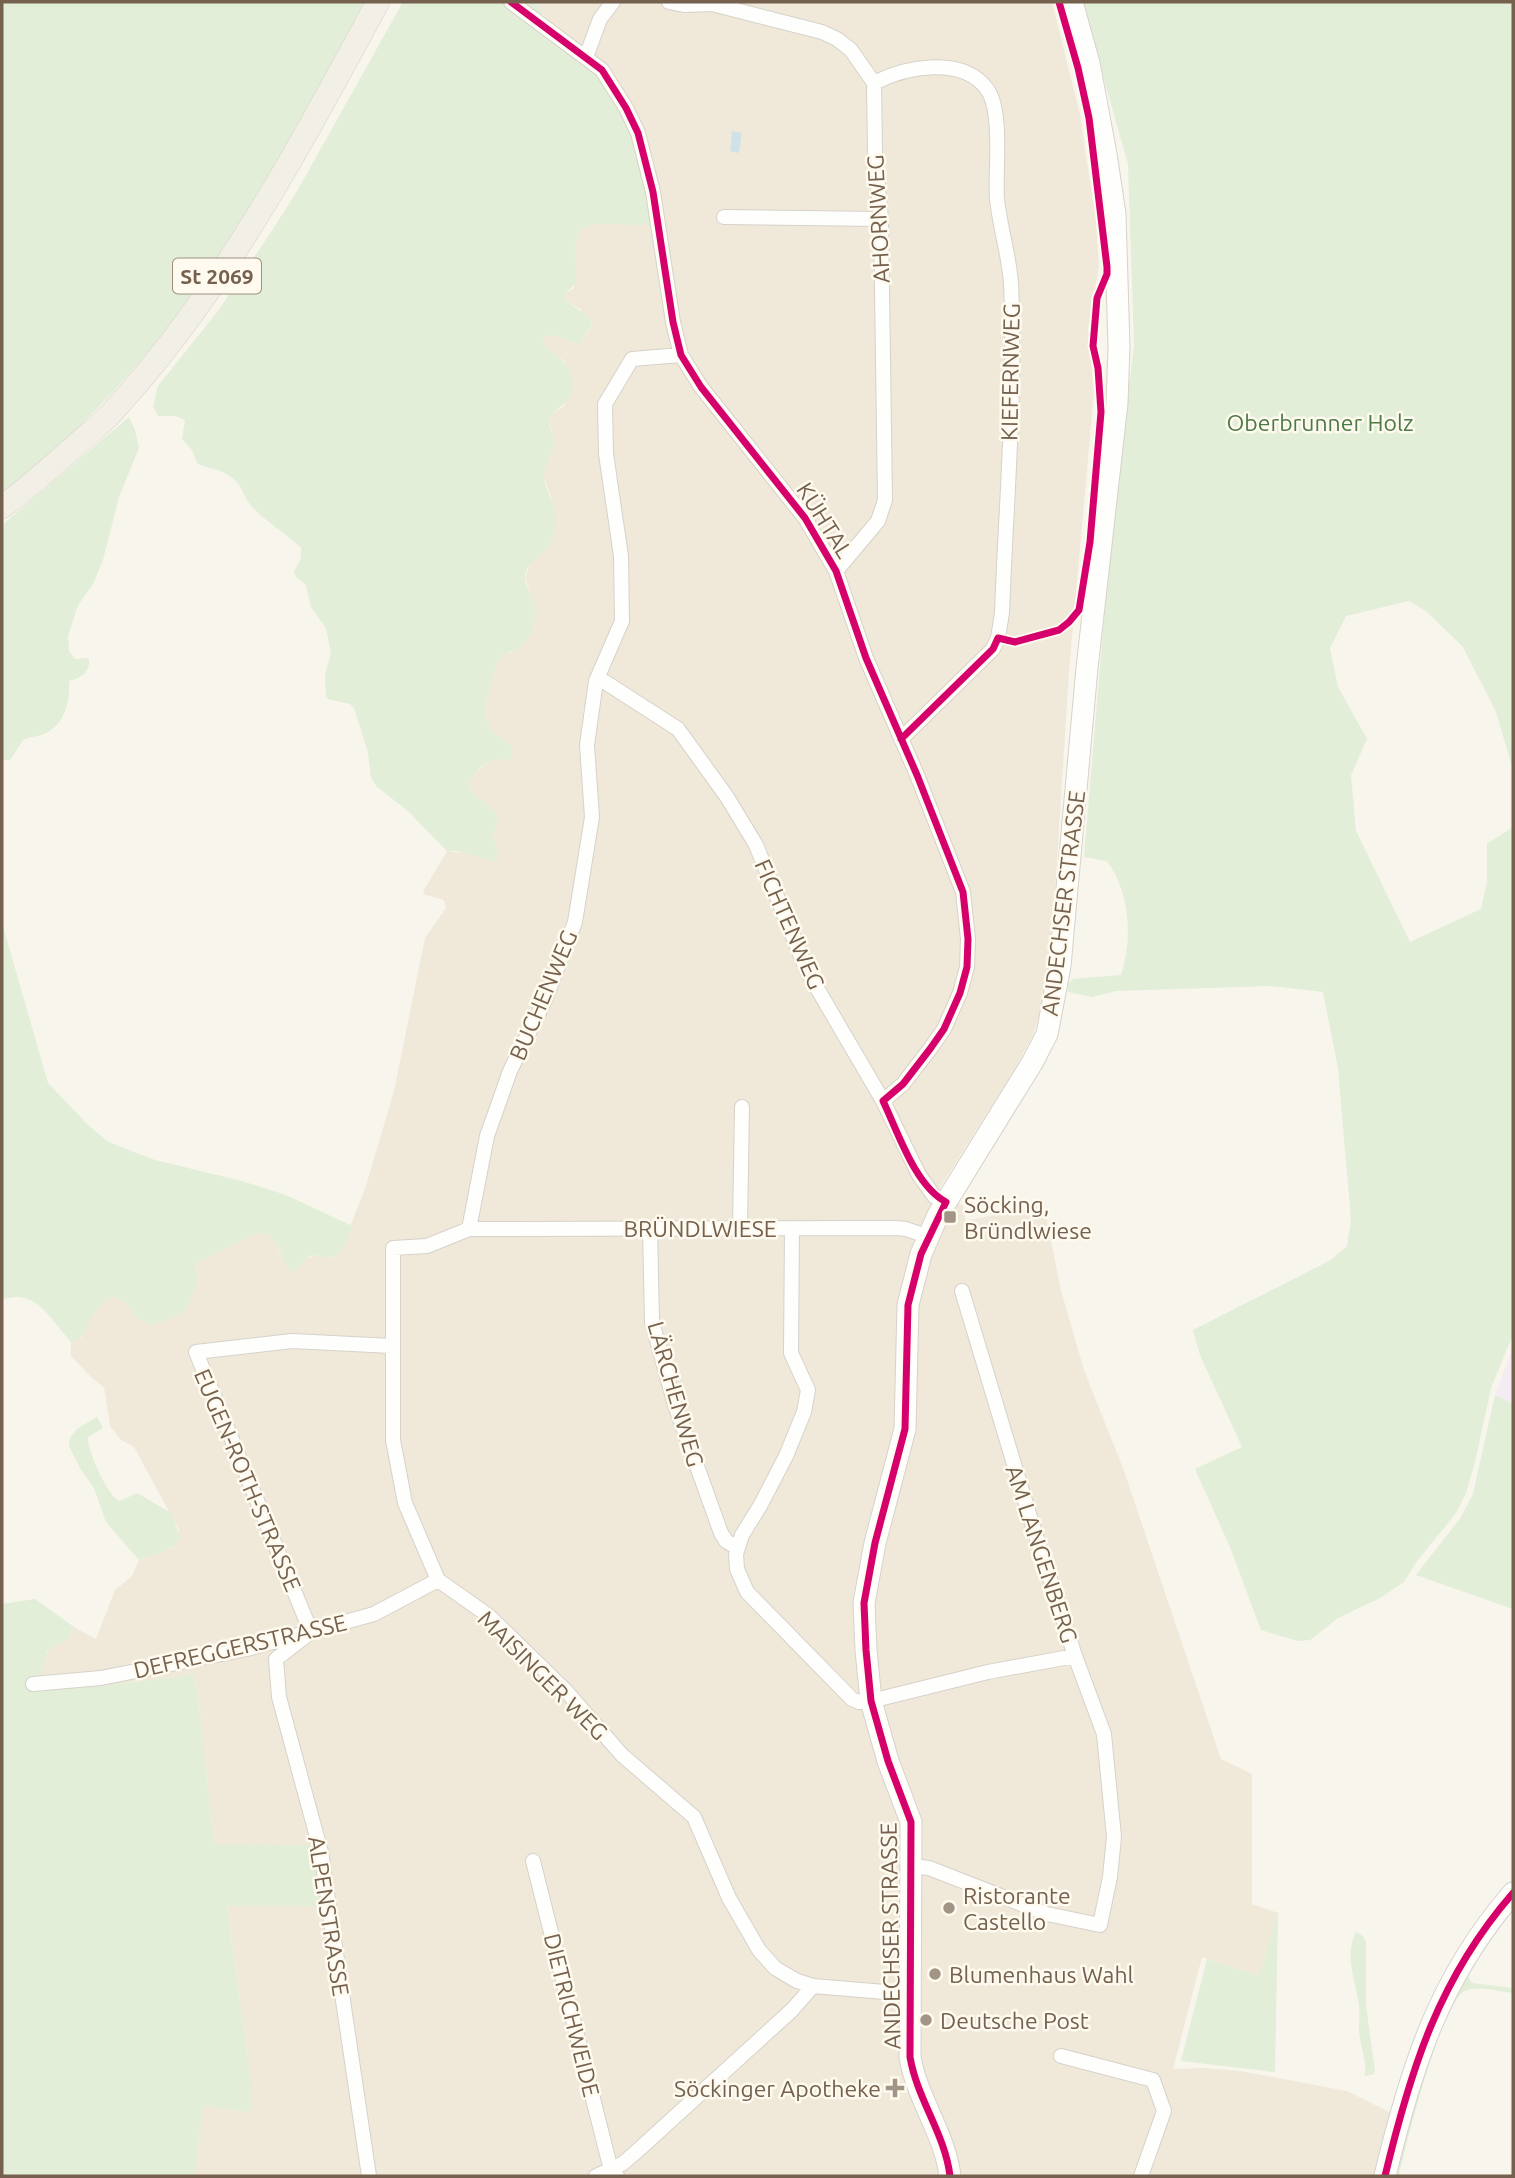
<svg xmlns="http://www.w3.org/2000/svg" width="1515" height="2178" font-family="Ubuntu,sans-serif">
<rect width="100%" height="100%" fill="#f7f5ec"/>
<!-- residential -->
<path fill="#f0e9da" d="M538,2H1052L1080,114L1096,222L1099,267L1088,329L1094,392L1069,671L1050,972L1043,1004L1033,1035L1013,1072L938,1191L963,1206L966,1221L1044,1204L1060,1287L1084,1370L1123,1468L1221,1759L1252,1774V1904L1278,1913L1259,1976L1202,1957L1173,2069L1203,2068L1240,2071L1347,2091L1397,2116L1381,2176H195L203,2106L250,2112L252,2088L227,1905L320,1906L214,1844L198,1693L193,1675L93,1687L41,1678L46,1655L50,1647L69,1638L74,1627L96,1639L115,1590L132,1576L139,1560L172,1548L179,1530L134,1447L121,1440L110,1426L104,1387L93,1379L71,1356V1342L81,1339L88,1321L105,1300L112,1297L123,1300L135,1316L149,1325L180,1314L187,1308L189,1295L198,1283L195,1263L254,1234L264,1233L273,1237L286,1266L315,1255L331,1258L340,1251L365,1189L394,1091L425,938L446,908L444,900L423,894L424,890L447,851L464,853L496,850L493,835L498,821L497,814L473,793L469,784L470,778L489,761L511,746L491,730L485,714V706L498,661L503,654L512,652L534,626V603L525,578L531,561L548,547L555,509L543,475L554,442L549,420L551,414L563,407L569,398L573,387L572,379L564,361L545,347L543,337L554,335L579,344L592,326L580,309L565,300V294L574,288L575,248L580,229L597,223L663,225L557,33L541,12Z"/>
<!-- education -->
<path fill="#f5ecf3" d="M1513,1348V1404L1495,1395Z"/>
<!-- green -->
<path fill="#e2eed8" d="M2,2H371C285,160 194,321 61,444C42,461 23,483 2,497Z
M403,2H538L549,34L599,72L636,136L655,225L597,224L580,229L575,248L576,283L565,294V300L589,317L592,325L579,344L554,335L543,337L545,347C557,356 569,363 572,379C578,406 549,407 549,422C549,430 555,435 554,443C553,456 543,465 544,478C546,497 560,505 555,529C553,537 549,548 543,553C534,562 527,563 525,577C524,585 532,593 534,602C540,626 527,649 503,654L498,661L485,706V714L491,730L511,746L513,752L511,758C504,761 500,759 493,760C484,762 471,776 469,784L473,793L497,814L498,821L493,835L498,857L495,862L457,851H447L408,811L376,786L371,777L368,752L354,708L350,704L328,699L326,696L325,675L331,653L326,628L311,607L306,585L296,577L294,572L301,558V548C286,533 268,523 254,509C241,495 245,486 228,475C218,468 207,469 197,463L192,450L182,439L185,420L176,416H158L153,406L158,386L218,311L271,232L296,193Z
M1082,2H1513V770L1496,712L1463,647L1426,611L1409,601L1346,616L1330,648L1338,687L1367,739L1351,775L1356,831L1410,942L1481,909L1487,882V844L1513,827V1334L1491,1388L1476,1458L1466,1493L1456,1513L1417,1561L1404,1582L1380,1598L1338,1618L1310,1640L1298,1641L1261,1630L1230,1547L1195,1469L1242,1447L1200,1355L1193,1330L1331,1260L1347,1246L1351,1220L1338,1068L1323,992L1271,986L1116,991L1092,997L1068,992V984L1073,979L1121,975C1133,939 1130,892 1107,861L1084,857L1111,536L1134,345L1128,164Z
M129,417L135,430L139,448L119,497L103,560L93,584L78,605L68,636L69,651L75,659L87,658L89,660C90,673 80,678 69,681C70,702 65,724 44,734C37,737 30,736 23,740L10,760H2V525Z
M2,923L48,1083L89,1126L107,1141L126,1149L155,1160L242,1181L286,1195L352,1226C348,1237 343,1259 327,1257C320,1257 317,1254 309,1256L294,1271H291C277,1258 281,1229 254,1234L195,1264L198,1283C190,1294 191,1302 186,1309C179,1318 160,1322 149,1325L135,1316L123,1300L112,1297C92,1308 91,1323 80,1339L71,1342C50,1319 36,1287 2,1300Z
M1495,1395L1513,1404V1609L1416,1575L1461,1517L1473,1494Z
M97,1417L103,1428L88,1437C87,1449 108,1498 120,1501L137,1493L171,1513L180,1537C175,1551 153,1554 139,1560L106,1522L94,1488L80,1468L69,1446L70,1438L77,1429Z
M35,1599L74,1627L69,1638L47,1651L41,1678L86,1679L93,1687L193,1675L198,1693L214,1844L312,1845L321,1906H227L252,2088L250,2112L203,2106L195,2176H2V1604Z
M1513,1902V1908L1484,1948L1468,1976L1472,1983L1513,1988V1993C1500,1992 1478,1985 1465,1991C1441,2001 1406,2146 1399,2176H1392C1416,2076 1443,1980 1513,1902Z
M1278,1913L1275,2072L1181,2061L1207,1959L1259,1976Z
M1356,1932L1363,1936L1366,1942V2006L1375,2071L1374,2074L1364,2076C1368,2066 1362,2050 1360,2039C1358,2028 1360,2018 1359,2007C1357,1982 1343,1957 1356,1932Z"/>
<!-- water -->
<path fill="#cee2e7" d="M732,131L742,133L739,153L730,151Z"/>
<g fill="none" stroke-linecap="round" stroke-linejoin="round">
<defs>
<path id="street" d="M511,2L602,70L626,108L638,133L653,192L673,322L681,355L701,387L805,518L836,571L866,658L917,775L963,892L968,939L967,967L960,993L944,1029L930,1049L903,1084L883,1101
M669,2L684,5L712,4L822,32L837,39L851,50L874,83L875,153L881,219L885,500L878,521L836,571
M586,57L600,19L613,2
M874,83C905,67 962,55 987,89C1003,111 995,171 997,199C1000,228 1009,255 1011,283C1016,393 1006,503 1002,613L998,638L993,649L901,739
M724,217L881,219
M596,681L605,682L678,729L727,797L756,845L807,971L883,1101L919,1175L934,1196L946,1202
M650,1228L652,1322L675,1405L721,1533L726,1541L738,1548
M740,1228L742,1107
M792,1228L791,1353L808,1390L804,1412L786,1456L760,1506L742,1535L736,1554L737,1569L747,1592L852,1699L859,1702L871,1701L988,1672L1075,1656L1029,1514L962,1291
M469,1229L487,1136L510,1071L545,1000L575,922L592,817L587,745L596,681L622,621L621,556L606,454L605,404L632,359L681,355
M33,1684L101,1678L247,1649L374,1614L438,1580
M533,1861L611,2170L617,2176
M911,1866L929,1868L1047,1914L1100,1925L1110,1877L1114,1837L1104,1734L1075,1656
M909,1994L813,1986L797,1981L775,1968L759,1950L729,1898L694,1817L622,1755L566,1691L489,1616L438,1580L405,1503L393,1440V1248L427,1246L469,1229L896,1228L906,1229L929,1237
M1061,2056L1153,2080L1164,2111L1141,2176
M369,2176L321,1852L279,1697L276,1659L311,1632L196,1352L292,1341L392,1346
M596,2176L622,2164L635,2153L792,2010L813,1986"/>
<path id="secondary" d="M950,2176C945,2134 917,2099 910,2057L911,1822L888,1761L871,1701L866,1650L864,1603L875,1543L905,1429L908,1305L921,1254L938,1215L1032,1063L1047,1034L1060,966L1087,668L1117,403L1119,347L1115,214L1106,154L1089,63L1072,2
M1385,2176C1411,2068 1439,1978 1513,1893"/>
<path id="primary" d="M2,507C28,488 51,467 75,446C88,434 103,423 114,410C223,292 302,142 378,2"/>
</defs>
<!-- street casing -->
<use href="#street" stroke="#d6d2ca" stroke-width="16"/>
<!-- secondary casing -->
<use href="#secondary" stroke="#d7d2ca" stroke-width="23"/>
<!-- primary casing -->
<use href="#primary" stroke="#d8d2ca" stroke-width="24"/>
<!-- street -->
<use href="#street" stroke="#fefefc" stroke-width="14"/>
<!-- secondary -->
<use href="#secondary" stroke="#fefefc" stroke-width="21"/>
<!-- primary -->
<use href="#primary" stroke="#f2efe7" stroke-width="23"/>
<defs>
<path id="cycleway" d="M511,2L602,70L626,108L638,133L653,192L673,322L681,355L701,387L805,518L836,571L866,658L917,775L963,892L968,939L967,967L960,993L944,1029L930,1049L903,1084L883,1101C898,1132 915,1186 946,1202L921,1254L908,1305L905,1429L875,1543L864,1603L866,1650L871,1701L888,1761L911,1822L910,2057C917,2099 945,2134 950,2176
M901,739L993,649L998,638L1015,642L1059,630L1069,622L1079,610L1090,542L1101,412L1098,368L1093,346L1097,298L1107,274V267L1089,118L1078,68L1059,2
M1385,2176C1411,2068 1439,1978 1513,1893"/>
</defs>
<!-- cycleway casing -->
<use href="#cycleway" stroke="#fefaef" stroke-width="11"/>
<!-- cycleway -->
<use href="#cycleway" stroke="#d6006c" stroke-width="7"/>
</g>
<!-- markers -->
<g fill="#a29585" stroke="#fefaef" stroke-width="2.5">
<rect x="943" y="1210" width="14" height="14" rx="3.5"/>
<circle cx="949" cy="1908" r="7"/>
<circle cx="935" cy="1974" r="7"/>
<circle cx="926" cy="2020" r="7"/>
<path d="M891.5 2077.5h7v7h7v7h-7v7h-7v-7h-7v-7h7z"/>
</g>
<g text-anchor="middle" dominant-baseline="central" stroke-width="5" stroke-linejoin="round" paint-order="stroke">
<!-- shield labels -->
<rect fill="#fefaef" stroke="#9e8f7e" stroke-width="2" x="173" y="258.5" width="88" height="35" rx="5"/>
<g font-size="21" font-weight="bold" fill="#75614d">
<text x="217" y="276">St 2069</text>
</g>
<!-- street labels -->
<g font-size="23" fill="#75614d" stroke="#fefaef">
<text transform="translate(878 219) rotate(-93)">AHORNWEG</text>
<text transform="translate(1010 372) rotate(-89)">KIEFERNWEG</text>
<text transform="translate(825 520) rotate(58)">KÜHTAL</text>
<text transform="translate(1063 903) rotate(-83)">ANDECHSER STRASSE</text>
<text transform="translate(790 924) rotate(66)">FICHTENWEG</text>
<text transform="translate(543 995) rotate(-67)">BUCHENWEG</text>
<text x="700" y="1228">BRÜNDLWIESE</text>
<text transform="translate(676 1394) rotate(74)">LÄRCHENWEG</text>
<text transform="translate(248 1480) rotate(67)">EUGEN-ROTH-STRASSE</text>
<text transform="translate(1042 1554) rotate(72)">AM LANGENBERG</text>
<text transform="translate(240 1646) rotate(-13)">DEFREGGERSTRASSE</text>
<text transform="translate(543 1675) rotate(45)">MAISINGER WEG</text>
<text transform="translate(329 1916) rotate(81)">ALPENSTRASSE</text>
<text transform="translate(890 1936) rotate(-91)">ANDECHSER STRASSE</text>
<text transform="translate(572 2015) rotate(76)">DIETRICHWEIDE</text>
</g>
<!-- park labels -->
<g font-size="23" fill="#4d7a45" stroke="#fefaef">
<text x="1320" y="422">Oberbrunner Holz</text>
</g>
<!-- poi labels -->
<g font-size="23" fill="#75614d" stroke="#fefaef" text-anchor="start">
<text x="964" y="1204">Söcking,<tspan x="964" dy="26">Bründlwiese</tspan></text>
<text x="963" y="1895">Ristorante<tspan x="963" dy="26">Castello</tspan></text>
<text x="949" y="1974">Blumenhaus Wahl</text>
<text x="940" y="2020">Deutsche Post</text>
<text x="881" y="2088" text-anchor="end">Söckinger Apotheke</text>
</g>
</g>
<!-- border -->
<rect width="1515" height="2178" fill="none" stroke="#75614d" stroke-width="7"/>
</svg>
